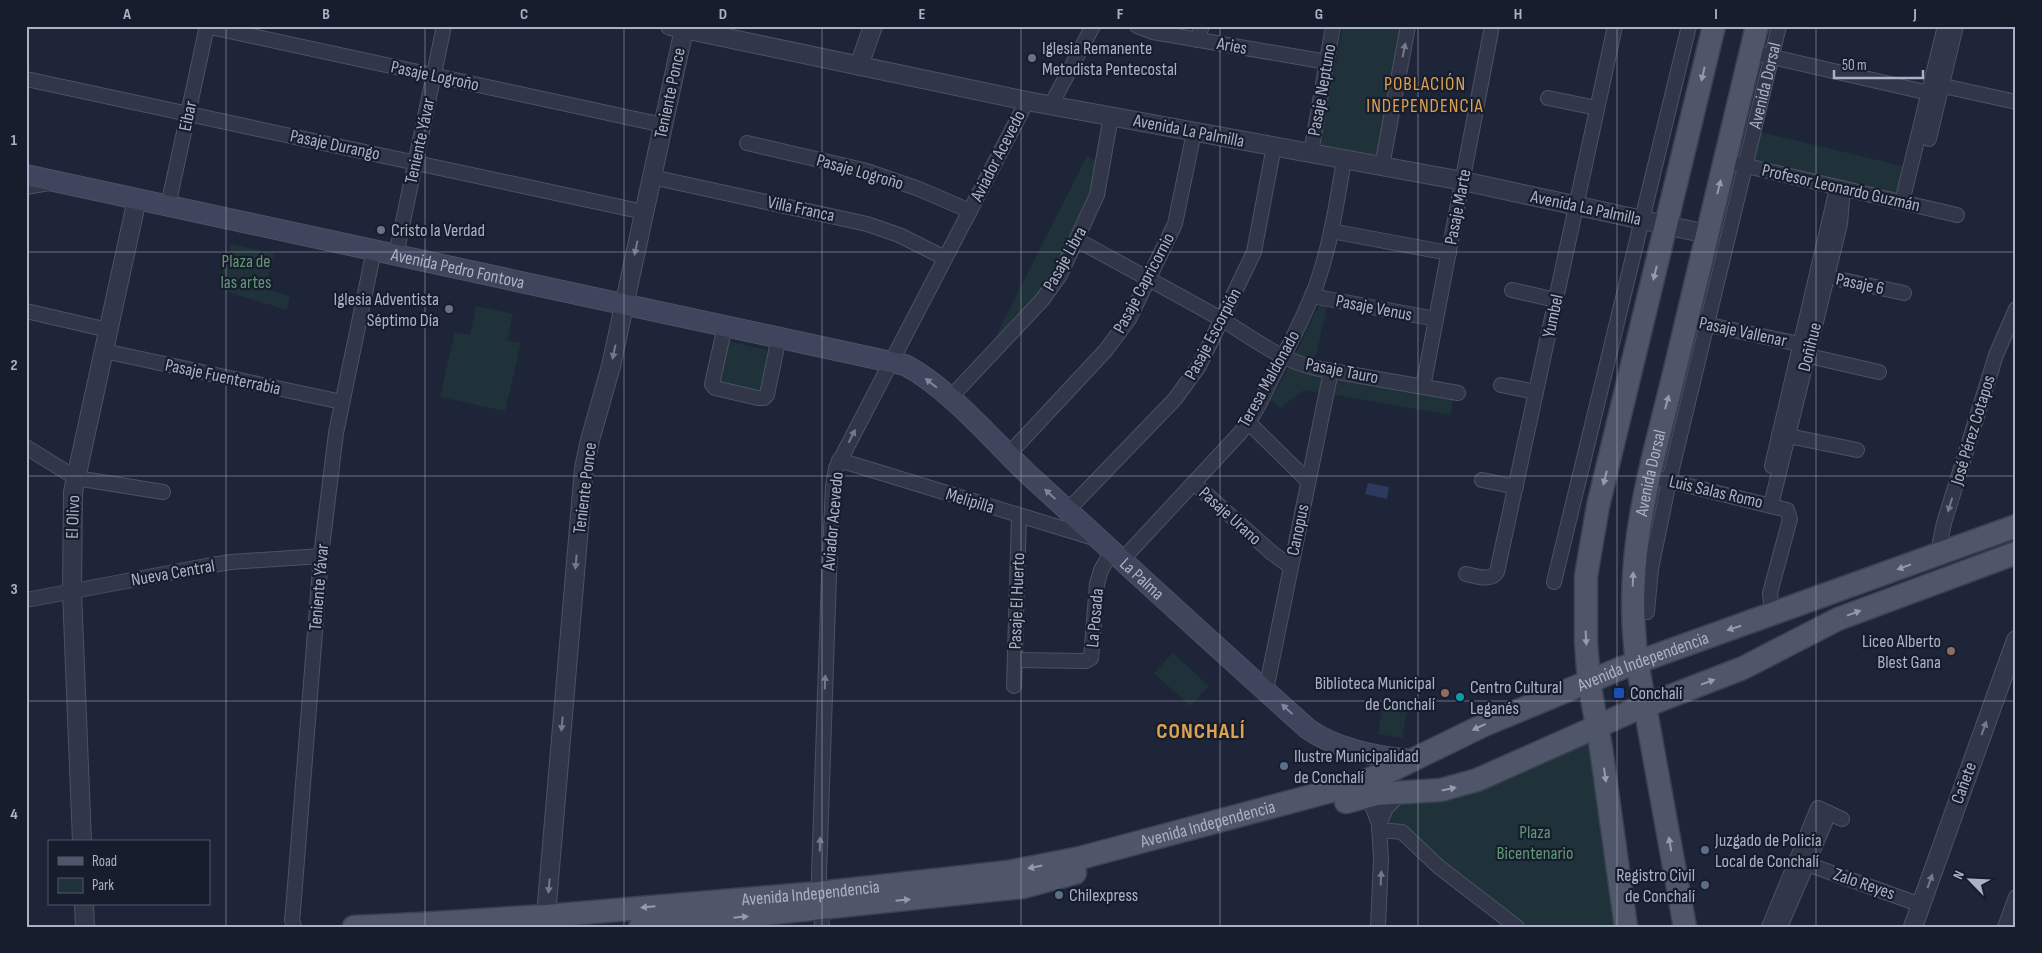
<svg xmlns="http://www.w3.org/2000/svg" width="2042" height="953" font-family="'Sofia Sans Condensed',sans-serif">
<rect width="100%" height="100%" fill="#1e2538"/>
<!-- green -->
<path fill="#1f3239" d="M1343,26H1403L1377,159L1319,148Z
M1760,132L1906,167L1900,195L1754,161Z
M1087,156L1098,162L1094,191L1054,275L988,352Z
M231,244L274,254L265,289L290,296L287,310L218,289Z
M1319,305L1327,307L1314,363L1295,355Z
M476,306L513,314L507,340L521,343L505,411L440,397L455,332L470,335Z
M727,341L770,351L760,393L717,383Z
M1290,365L1327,374L1323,393L1304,390L1280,408L1271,400Z
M1335,375L1454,397L1450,415L1331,394Z
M1173,653L1209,686L1190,706L1154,673Z
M1382,708L1407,712L1402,738L1378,734Z
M1589,742L1620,927H1526L1389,824L1388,819L1397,803L1571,744Z"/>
<!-- water -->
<path fill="#2d3a5e" d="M1368,483L1389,487L1387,499L1365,494Z"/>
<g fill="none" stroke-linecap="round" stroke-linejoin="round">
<defs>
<g id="minor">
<path d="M206,26L663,125"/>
<path d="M1137,26L1153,32L1327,62"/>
<path d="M1197,40L1202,26"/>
<path d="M1764,55L1929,93"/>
<path d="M26,79L644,212"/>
<path d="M1934,84L2012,101"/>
<path d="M1548,98L1597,108"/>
<path d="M1051,105L1093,26"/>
<path d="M1929,139L1956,26"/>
<path d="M747,143L867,171L919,189L970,211"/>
<path d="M1311,153L1333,26"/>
<path d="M1738,164L1957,215"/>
<path d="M1382,166L1408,26"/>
<path d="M652,177L867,224L899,235L945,258"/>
<path d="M26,187L49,183"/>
<path d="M1902,202L1945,26"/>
<path d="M168,206L207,26"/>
<path d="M1331,231L1449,253"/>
<path d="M1077,240C1125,266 1173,292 1221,319C1251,337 1280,360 1315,368L1458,393"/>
<path d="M396,255L444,26"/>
<path d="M1819,275L1904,293"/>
<path d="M1512,290L1556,300"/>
<path d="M1312,296L1436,319"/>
<path d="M26,311L108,330"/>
<path d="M1700,323L1799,344"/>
<path d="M725,326L712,384L715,388L758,398H764L767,395L779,337"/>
<path d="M104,351L342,402"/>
<path d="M1800,354L1879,372"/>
<path d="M1501,385L1536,392"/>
<path d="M1423,387L1492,26"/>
<path d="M950,398L1042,300L1060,275L1097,195L1111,116"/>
<path d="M1249,423L1308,481"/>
<path d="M1779,434L1857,450"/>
<path d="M26,447L76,478L163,492"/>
<path d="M1008,455L1106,350L1129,319L1175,224L1194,132"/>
<path d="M839,460L1094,538"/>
<path d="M1772,466L1837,188"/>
<path d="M1661,479L1787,510L1790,519L1770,593L1772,615"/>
<path d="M1482,480L1516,487"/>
<path d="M1194,483L1272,553L1290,566"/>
<path d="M1771,505L1840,224L1843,188"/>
<path d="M1068,510L1175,399L1199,366L1254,252L1274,146"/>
<path d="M1940,554V542L1944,523L1996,355L2016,309"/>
<path d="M1122,560L1240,433C1256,414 1265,392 1276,370C1291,342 1306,313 1317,283C1331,243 1337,201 1344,160"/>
<path d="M1466,574C1476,576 1491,582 1497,572L1615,26"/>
<path d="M1554,582L1689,26"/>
<path d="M26,600L206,566L231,562L321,556"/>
<path id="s1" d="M1647,612L1651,569L1669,481L1779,26"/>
<path d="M1015,660L1086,661L1091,658L1097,584L1101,570L1112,551"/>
<path d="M1014,686L1019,516"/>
<path d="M1266,690L1331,371"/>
<path d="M1362,792L1373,808L1379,824L1381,859L1378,927"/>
<path d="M1379,824L1386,808L1401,793"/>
<path d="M1379,830L1402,832L1439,867L1517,927"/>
<path d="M1796,860L1921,905"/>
<path d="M294,927L292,920L293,911L321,556L336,433L374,250"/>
<path d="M822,927L819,875L829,575L833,486L836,468L1027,101"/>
<path d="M1769,927L1818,808L1842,819"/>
<path d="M1780,927L1829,813"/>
<path d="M2005,927L2016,897"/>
</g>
<path id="tertiary" d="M670,26L1027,101L1463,181L1707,234
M859,66L873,26
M82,842L72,592L73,492L137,199
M84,904L85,927
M545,927L584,468L590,440L611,366L684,29
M1913,927L2016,640"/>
<g id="secondary">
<path id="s2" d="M26,175L905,365C949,388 994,442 1030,476C1123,561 1215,646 1308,729C1337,749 1377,757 1412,760"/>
</g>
<g id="primary">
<path d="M1346,802L1376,794L1441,790L1477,780L1632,711L1743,668L1838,619L2016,553"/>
<path id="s3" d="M354,927L419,924L546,916L819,893L1008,872L1080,858L1357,784L1390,771L1484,725L1624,667L2016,526"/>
<path d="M640,927L1023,887L1075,873"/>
<path d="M1626,927L1601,748L1589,682L1586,642V576L1598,506L1714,26"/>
<path id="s4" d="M1685,927L1637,662C1622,550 1653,464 1678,357C1704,247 1731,137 1757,26"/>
</g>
</defs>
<!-- minor casing -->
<use href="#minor" stroke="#4c5264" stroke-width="16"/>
<!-- tertiary casing -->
<use href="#tertiary" stroke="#4c5264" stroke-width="20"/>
<!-- secondary casing -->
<use href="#secondary" stroke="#4c5264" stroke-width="22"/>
<!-- primary casing -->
<use href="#primary" stroke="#3b4152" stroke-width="25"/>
<!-- minor -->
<use href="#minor" stroke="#313748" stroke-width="14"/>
<!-- tertiary -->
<use href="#tertiary" stroke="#313748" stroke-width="18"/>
<!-- secondary -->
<use href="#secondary" stroke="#3f455c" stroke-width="20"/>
<!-- primary -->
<use href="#primary" stroke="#4f5669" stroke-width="22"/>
</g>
<!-- one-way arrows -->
<defs><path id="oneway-solid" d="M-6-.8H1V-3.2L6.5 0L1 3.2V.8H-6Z" transform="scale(1.25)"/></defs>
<g fill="#747a8d">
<use href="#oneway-solid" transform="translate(1404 50) rotate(-79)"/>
<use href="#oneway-solid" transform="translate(636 248) rotate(102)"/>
<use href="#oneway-solid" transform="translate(614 352) rotate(102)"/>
<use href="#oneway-solid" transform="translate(852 436) rotate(-63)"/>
<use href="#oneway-solid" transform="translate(1950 505) rotate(107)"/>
<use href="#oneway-solid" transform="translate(576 562) rotate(95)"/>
<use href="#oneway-solid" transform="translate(825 682) rotate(-88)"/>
<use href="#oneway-solid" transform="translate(562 724) rotate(95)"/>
<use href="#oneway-solid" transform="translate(1984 728) rotate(-70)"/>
<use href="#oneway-solid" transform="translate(820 844) rotate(-88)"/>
<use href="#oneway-solid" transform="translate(1381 878) rotate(-87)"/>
<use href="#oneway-solid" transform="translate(1930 881) rotate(-70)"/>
<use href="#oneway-solid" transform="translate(549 886) rotate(95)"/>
</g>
<g fill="#949aaf">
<use href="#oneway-solid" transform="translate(1703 74) rotate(103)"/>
<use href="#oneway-solid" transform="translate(1719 187) rotate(-76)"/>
<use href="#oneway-solid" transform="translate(1655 273) rotate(104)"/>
<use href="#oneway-solid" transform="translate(1667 402) rotate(-75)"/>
<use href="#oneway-solid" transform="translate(1605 478) rotate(104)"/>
<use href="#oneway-solid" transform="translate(1904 567) rotate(160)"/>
<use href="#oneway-solid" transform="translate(1633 579) rotate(-88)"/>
<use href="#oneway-solid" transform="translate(1854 613) rotate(-20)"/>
<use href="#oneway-solid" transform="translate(1734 628) rotate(162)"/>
<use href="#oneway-solid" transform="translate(1586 638) rotate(87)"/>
<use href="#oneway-solid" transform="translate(1708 682) rotate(-20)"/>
<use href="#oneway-solid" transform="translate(1479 727) rotate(155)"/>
<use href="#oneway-solid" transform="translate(1605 775) rotate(82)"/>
<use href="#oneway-solid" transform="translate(1449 789) rotate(-12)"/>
<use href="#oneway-solid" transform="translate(1670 844) rotate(-100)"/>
<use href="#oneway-solid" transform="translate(1035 867) rotate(169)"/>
<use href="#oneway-solid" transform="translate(903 900) rotate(-6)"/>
<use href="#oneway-solid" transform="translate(648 907) rotate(175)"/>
<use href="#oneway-solid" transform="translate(741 917) rotate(-6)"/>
</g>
<g fill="#80869c">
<use href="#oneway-solid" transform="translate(931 383) rotate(-142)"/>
<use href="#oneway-solid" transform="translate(1050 494) rotate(-137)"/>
<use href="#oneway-solid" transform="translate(1287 709) rotate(-137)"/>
</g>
<!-- grid -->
<path fill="none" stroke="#abb1c6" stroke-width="1" stroke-opacity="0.55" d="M226,26V927M425,26V927M624,26V927M822,26V927M1021,26V927M1220,26V927M1418,26V927M1617,26V927M1816,26V927M26,252H2016M26,476H2016M26,701H2016"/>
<!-- markers -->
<g fill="#6b7280" stroke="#171d2c" stroke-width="2">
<circle cx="1032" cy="58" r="5"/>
<circle cx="381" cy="230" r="5"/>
<circle cx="449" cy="309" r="5"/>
</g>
<g fill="#8d6e63" stroke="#171d2c" stroke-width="2">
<circle cx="1951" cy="651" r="5"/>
<circle cx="1445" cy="693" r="5"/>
</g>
<rect fill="#1a4fb4" stroke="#171d2c" stroke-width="2" x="1613" y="687" width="12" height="12" rx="2.5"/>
<circle fill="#0f9aa8" stroke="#171d2c" stroke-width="2" cx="1460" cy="697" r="5"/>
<g fill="#5c6f8a" stroke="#171d2c" stroke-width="2">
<circle cx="1284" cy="766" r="5"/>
<circle cx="1705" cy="850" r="5"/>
<circle cx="1705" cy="885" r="5"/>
<circle cx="1059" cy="895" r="5"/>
</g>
<g text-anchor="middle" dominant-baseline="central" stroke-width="4.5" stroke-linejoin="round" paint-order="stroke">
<!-- street labels -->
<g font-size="18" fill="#abb1c6" stroke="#171d2c">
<text transform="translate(1232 46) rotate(10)">Aries</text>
<text transform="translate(435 76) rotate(12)">Pasaje Logroño</text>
<text stroke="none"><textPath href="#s1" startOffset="540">Avenida Dorsal</textPath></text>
<text transform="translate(1322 90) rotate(-80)">Pasaje Neptuno</text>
<text transform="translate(670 93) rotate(-78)">Teniente Ponce</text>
<text transform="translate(188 116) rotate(-78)">Eibar</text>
<text transform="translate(1189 131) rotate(11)">Avenida La Palmilla</text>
<text transform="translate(420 141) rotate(-78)">Teniente Yávar</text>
<text transform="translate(335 145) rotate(12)">Pasaje Durango</text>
<text transform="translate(998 156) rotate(-63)">Aviador Acevedo</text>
<text transform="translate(860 172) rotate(16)">Pasaje Logroño</text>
<text transform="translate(1841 188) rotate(13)">Profesor Leonardo Guzmán</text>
<text transform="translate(1458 207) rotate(-79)">Pasaje Marte</text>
<text transform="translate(1586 208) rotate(12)">Avenida La Palmilla</text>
<text transform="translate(801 209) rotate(12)">Villa Franca</text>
<text transform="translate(1065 259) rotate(-61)">Pasaje Libra</text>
<text stroke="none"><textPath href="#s2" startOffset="442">Avenida Pedro Fontova</textPath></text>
<text transform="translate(1144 283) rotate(-62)">Pasaje Capricornio</text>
<text transform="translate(1860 284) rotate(12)">Pasaje 6</text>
<text transform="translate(1374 308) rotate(11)">Pasaje Venus</text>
<text transform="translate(1553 316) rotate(-78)">Yumbel</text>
<text transform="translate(1743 332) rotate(12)">Pasaje Vallenar</text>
<text transform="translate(1213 334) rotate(-62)">Pasaje Escorpión</text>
<text transform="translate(1810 347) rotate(-76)">Doñihue</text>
<text transform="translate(1342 371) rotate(11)">Pasaje Tauro</text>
<text transform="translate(223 377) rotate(12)">Pasaje Fuenterrabia</text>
<text transform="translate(1269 379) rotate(-61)">Teresa Maldonado</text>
<text transform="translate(1973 430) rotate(-73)">José Pérez Cotapos</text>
<text stroke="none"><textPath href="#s4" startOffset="460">Avenida Dorsal</textPath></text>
<text transform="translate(585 488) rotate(-83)">Teniente Ponce</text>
<text transform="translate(1716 492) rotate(13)">Luis Salas Romo</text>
<text transform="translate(970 501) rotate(17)">Melipilla</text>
<text transform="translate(1230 516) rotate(42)">Pasaje Urano</text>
<text transform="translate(73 517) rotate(-88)">El Olivo</text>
<text transform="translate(833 521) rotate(-85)">Aviador Acevedo</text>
<text transform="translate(1298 530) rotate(-78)">Canopus</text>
<text transform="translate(173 573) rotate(-10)">Nueva Central</text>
<text stroke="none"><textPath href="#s2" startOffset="1219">La Palma</textPath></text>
<text transform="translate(319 587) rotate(-85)">Teniente Yávar</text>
<text transform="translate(1017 601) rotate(-88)">Pasaje El Huerto</text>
<text transform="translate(1095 618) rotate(-85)">La Posada</text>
<text stroke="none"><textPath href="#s3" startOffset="1328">Avenida Independencia</textPath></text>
<text transform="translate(1964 783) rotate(-70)">Cañete</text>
<text stroke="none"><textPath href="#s3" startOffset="862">Avenida Independencia</textPath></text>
<text transform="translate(1864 884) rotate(19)">Zalo Reyes</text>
<text stroke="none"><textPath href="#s3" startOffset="458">Avenida Independencia</textPath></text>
</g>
<!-- poi labels -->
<g font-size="18" fill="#abb1c6" stroke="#171d2c" text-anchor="start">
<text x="1042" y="48">Iglesia Remanente<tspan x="1042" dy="21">Metodista Pentecostal</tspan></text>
<text x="391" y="230">Cristo la Verdad</text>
<text x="439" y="299" text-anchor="end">Iglesia Adventista<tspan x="439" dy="21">Séptimo Día</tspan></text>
<text x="1941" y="641" text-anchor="end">Liceo Alberto<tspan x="1941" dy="21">Blest Gana</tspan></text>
<text x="1435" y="683" text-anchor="end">Biblioteca Municipal<tspan x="1435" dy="21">de Conchalí</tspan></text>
<text x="1470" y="687">Centro Cultural<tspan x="1470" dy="21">Leganés</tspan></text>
<text x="1630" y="693">Conchalí</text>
<text x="1294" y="756">Ilustre Municipalidad<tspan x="1294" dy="21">de Conchalí</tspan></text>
<text x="1715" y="840">Juzgado de Policía<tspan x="1715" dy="21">Local de Conchalí</tspan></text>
<text x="1695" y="875" text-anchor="end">Registro Civil<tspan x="1695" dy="21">de Conchalí</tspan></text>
<text x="1069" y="895">Chilexpress</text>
</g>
<!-- park labels -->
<g font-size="18" fill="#619776" stroke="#171d2c">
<text x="246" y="261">Plaza de<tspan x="246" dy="21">las artes</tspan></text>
<text x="1535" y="832">Plaza<tspan x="1535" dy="21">Bicentenario</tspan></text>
</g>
<!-- neighbourhood labels -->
<g font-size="19" letter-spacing="1" fill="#dca24f" stroke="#171d2c">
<text x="1425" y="84">POBLACIÓN<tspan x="1425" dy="22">INDEPENDENCIA</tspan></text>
</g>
<!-- district labels -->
<g font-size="22" font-weight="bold" letter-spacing="1" fill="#dca24f" stroke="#171d2c">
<text x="1201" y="731">CONCHALÍ</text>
</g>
</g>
<!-- border -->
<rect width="2042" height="953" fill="none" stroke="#171d2c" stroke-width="55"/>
<!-- legend -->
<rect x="48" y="840" width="162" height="65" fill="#171d2c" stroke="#52586a"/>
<rect x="58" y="857" width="25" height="8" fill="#4f5669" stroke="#52586a"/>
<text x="92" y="866" font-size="15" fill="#abb1c6">Road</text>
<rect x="58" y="878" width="25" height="15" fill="#1f3239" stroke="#52586a"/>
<text x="92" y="890" font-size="15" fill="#abb1c6">Park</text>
<!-- north arrow -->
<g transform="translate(1970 880) rotate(294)" stroke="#171d2c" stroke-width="4" paint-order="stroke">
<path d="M0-4L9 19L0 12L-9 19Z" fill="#abb1c6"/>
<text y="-8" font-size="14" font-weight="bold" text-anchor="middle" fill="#abb1c6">N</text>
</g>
<!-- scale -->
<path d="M1834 70v8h89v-8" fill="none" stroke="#abb1c6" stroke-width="2.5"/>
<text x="1842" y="70" font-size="15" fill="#abb1c6" stroke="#171d2c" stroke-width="4" paint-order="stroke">50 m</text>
<rect x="28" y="28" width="1986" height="898" fill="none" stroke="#abb1c6" stroke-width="2"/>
<g font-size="16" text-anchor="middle" font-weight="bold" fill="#abb1c6">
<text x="127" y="19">A</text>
<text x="326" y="19">B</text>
<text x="524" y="19">C</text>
<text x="723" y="19">D</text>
<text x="922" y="19">E</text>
<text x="1120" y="19">F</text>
<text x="1319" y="19">G</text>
<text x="1518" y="19">H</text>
<text x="1716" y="19">I</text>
<text x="1915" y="19">J</text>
<text x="14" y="145">1</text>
<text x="14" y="370">2</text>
<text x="14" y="594">3</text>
<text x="14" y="819">4</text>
</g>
</svg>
